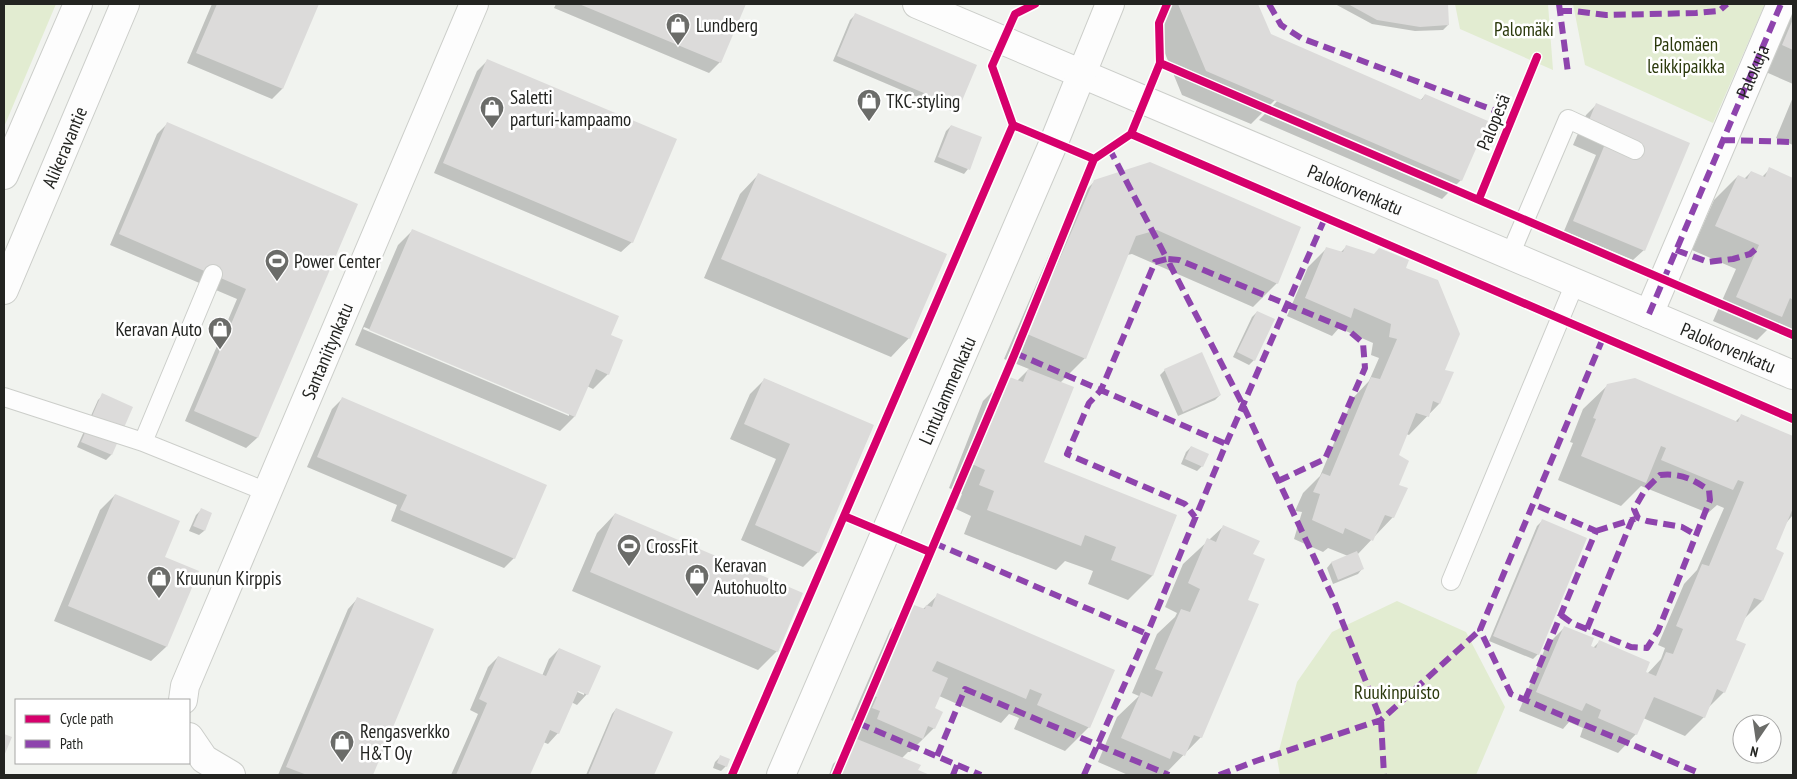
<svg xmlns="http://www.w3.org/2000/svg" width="1797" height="779" font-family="'PT Sans Narrow',sans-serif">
<rect width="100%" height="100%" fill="#f1f3ef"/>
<!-- green -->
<path fill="#e2ecd1" d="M4,4H56L4,127Z
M1455,4H1548L1553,70L1460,29Z
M1573,4H1765L1713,123L1585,65Z
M1397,601L1466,632L1505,707L1476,775H1280L1277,758L1297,682L1332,632Z"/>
<!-- shadow -->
<path fill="#0003" fill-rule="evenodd" d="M212,4H318L282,89L272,99L187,63Z
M556,4H744L720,62L709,73L554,8Z
M1165,4H1257L1270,35L1420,101L1425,95L1461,180L1442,199L1259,120L1281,97L1275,100L1251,124L1182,95L1155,29Z
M1335,4H1447L1448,25L1443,30L1415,31L1372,24Z
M1793,5V84L1759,69Z
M855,15L958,108L953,112L833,61L850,20Z
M487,61L632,242L621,252L434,173L477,71Z
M1793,97V145L1776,138Z
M1596,105L1644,250L1633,260L1564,231L1596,155L1573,145L1586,115Z
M167,124L356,204L257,438L246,448L185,421L237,299L110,245L157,134Z
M951,126L968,169L964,174L934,162L946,131Z
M1770,169L1793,179V329L1790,333L1772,325L1757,340L1713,321L1736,269L1692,250L1714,200L1738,176L1744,179L1751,172L1762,177Z
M758,175L909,338L891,357L704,278L740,194Z
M1095,181L1277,283L1253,307L1132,254L1127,255L1085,358L1060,383L1042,463L1176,516L1152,576L1128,600L1088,584L1093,571L1065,561L1056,570L964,534L971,516L956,509L962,494L949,488L983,401L1007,377L1017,381L1029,369L1004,359L1070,206Z
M413,230L609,336L608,374L593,389L587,386L574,417L560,431L355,345L398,245ZM364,327L569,413V416L363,329Z
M1347,246L1404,269L1444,371L1439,404L1409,435L1406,434L1397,456V486L1393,517L1357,555L1362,569L1358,574L1333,584L1327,568L1331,563L1348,556L1328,548L1323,552L1294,539L1302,512L1295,511L1303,493L1320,476L1353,398L1369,381L1379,358L1371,355L1373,343L1339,328L1332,336L1287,316L1308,267L1327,248L1340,253Z
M1257,312L1254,360L1249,365L1233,357L1252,317Z
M1165,370L1220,395L1215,400L1178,416L1160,375Z
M765,379L873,426L818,552L803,567L741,540L776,459L730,439L750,394Z
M1608,385L1735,422L1742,415L1793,437L1791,445L1793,446V515L1786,523L1774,550L1762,601L1744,619L1734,641L1724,692L1708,708L1704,717L1685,736L1643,718L1636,734L1618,753L1580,737L1583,728L1569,722L1563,729L1519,711L1546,646L1565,627L1589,647L1593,648L1599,642L1647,674L1661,659L1665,648L1658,645L1684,584L1697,570L1724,508L1717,505L1708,513L1641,486L1621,506L1558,480L1573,443L1570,442L1583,409Z
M103,395L131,407L111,455L106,460L77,447L98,400Z
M342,399L514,558L504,568L391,521L397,505L307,467L332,409Z
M1191,447L1202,466L1197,471L1181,464L1186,452Z
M115,495L163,557L166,647L151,661L54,621L100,510Z
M201,510L211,514L204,531L199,535L189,531L196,515Z
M615,514L777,651L758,670L572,591L597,533Z
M1542,521L1538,654L1533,659L1489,641L1537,526Z
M1224,526L1252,555L1246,600L1201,737L1164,775H1128L1098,762L1117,717L1139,696L1132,693L1157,634L1175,617L1177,613L1165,607L1183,564Z
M938,595L1089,727L1065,751L1014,729L1019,718L1009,714L1001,723L939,696L934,709V728L910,752H908L901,759L917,771L926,775H829L833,764L853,744L857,735L849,732L853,721L851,720L890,630L914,606L922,610Z
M358,598L432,630L371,775H278L348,609Z
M559,649L587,694L577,705L571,702L558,733L548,744L543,742L529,775H451L478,714L470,710L488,667L498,657L542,676L549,659ZM571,689L584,692V695Z
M616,709L671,732L653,775H586L612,714Z
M720,757L726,766L721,771L713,768L715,762Z"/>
<!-- building -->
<path fill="#dcdbda" d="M217,4H319L283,89L196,53Z
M579,4H746L721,63Z
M1178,4H1258L1271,34L1422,100L1425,94L1488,121L1462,181L1206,71Z
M1348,4H1448L1449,25L1420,27L1377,20Z
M855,13L977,65L959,108L837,56Z
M1793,19V50L1782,45Z
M487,59L677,139L633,243L443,163Z
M1596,103L1690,143L1645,251L1573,221L1605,144L1583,135Z
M167,122L358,204L258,438L194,411L246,289L119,234Z
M951,125L982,137L970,170L938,157Z
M1150,162L1301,227L1278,284L1157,230L1136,236L1086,359L1027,334L1094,180Z
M1769,167L1793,178V300L1790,298L1782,317L1736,297L1759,245L1715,226L1738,175L1747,179L1751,171L1765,177Z
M758,173L947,254L910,339L721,259Z
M412,229L619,316L611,335L623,340L609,375L596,369L575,417L369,330Z
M1346,245L1374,254L1379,248L1409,260L1406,268L1438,280L1460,334L1445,370L1454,372L1440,404L1433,401L1429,417L1416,413L1399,455L1409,461L1399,485L1408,488L1394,518L1385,515L1373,541L1345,528L1343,534L1312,520L1320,494L1313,492L1322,473L1330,476L1371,377L1380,379L1397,339L1389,337L1391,324L1354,308L1351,318L1305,298L1326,247L1343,252Z
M1257,311L1275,319L1255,361L1237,352Z
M1202,352L1221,395L1183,412L1164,369Z
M1028,369L1074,387L1044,462L1177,515L1153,576L1111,560L1116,547L1085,535L1081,546L987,510L994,491L979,485L985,470L972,464L1007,376L1023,382Z
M764,378L874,425L819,553L755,525L790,444L744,424Z
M1635,378L1738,422L1741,414L1793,436V508L1776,549L1784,553L1763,601L1754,598L1736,640L1746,644L1725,693L1717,689L1705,718L1654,697L1637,735L1598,718L1601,710L1586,703L1582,711L1536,692L1564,626L1594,638L1591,646L1596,648L1599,640L1650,662L1646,672L1656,676L1666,652L1673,654L1683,629L1676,626L1702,564L1709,566L1744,482L1738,480L1733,490L1661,460L1666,448L1661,446L1646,483L1581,456L1596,419L1593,418L1607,384Z
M102,393L133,407L112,455L81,442Z
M342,397L547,485L515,559L400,510L407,495L317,457Z
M1191,446L1209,454L1203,467L1185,459Z
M115,494L180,521L165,557L199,571L167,647L68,606Z
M201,508L212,513L205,531L193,526Z
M615,513L803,593L778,652L590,572Z
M1542,519L1587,538L1539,655L1493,636Z
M1223,525L1260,541L1253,554L1265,559L1248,600L1259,604L1202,738L1194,735L1185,756L1173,751L1170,759L1121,738L1141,692L1152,697L1163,672L1155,669L1181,609L1190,612L1200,589L1188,583L1207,538L1216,542Z
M1357,551L1364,569L1338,580L1331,562Z
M937,593L1115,670L1090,728L1037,705L1042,694L1030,689L1026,699L937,661L932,671L948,678L935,708L943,712L935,729L928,726L923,739L877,719L880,711L872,708L877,697L874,696L914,605L925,609L926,605L932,607Z
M357,597L434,629L373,775H307L286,767Z
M559,648L601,666L588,695L578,691L559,734L550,730L530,775H456L487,703L479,699L498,656L546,676Z
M616,708L673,732L654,775H588Z
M4,734L12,737L4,756Z
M857,739L921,765L918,770L930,775H842Z
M720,755L730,759L727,767L717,763Z"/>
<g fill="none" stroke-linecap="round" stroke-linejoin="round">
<defs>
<path id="service" d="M1510,255L1568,119L1635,150
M4,397L143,442L267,492
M143,442L213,274
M1451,581L1575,283"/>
<g id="pedestrian">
<path id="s1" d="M1649,314L1781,4"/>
</g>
<g id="minor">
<path id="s2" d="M917,4L1793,375"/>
<path id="s3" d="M183,700L185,686L474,4"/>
<path d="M189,737L204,759L231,775"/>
<path id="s4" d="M781,775L1054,142L1110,4"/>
</g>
<g id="secondary">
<path d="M4,175L78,4"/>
<path id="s5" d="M4,290L125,4"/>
</g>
</defs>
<!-- service casing -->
<use href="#service" stroke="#ccceca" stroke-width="20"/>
<!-- pedestrian casing -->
<use href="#pedestrian" stroke="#ccceca" stroke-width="30"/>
<!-- minor casing -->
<use href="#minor" stroke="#ccceca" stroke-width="30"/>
<!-- secondary casing -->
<use href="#secondary" stroke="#ccceca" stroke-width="30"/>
<!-- service -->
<use href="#service" stroke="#fdfdfd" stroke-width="18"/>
<!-- pedestrian -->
<use href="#pedestrian" stroke="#fdfdfd" stroke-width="28"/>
<!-- minor -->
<use href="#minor" stroke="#fdfdfd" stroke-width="28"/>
<!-- secondary -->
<use href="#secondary" stroke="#fdfdfd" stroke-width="28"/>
<!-- quiet -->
<path stroke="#8e44ad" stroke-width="6" stroke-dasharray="12 6" stroke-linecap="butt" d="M1269,4L1281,25L1301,38L1512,117
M1559,4L1568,73
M1560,11H1574L1606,15L1696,13L1719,11L1727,4
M1723,140L1793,142
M1109,148L1167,259L1155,262L1101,390L1089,403L1067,454L1185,504L1195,517
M1676,250L1708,262L1733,259L1750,254L1759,246
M1649,314L1781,4
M1603,338L1480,630L1511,694L1697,772
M1015,353L1226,444
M1278,481L1325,459L1365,368L1363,343L1347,329L1179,260L1167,259L1243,405L1333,598L1381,720L1384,775
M1596,531L1635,519
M934,543L1147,634
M1561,615L1572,623L1631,647L1647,648L1658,631L1704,515L1710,500L1709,490C1692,479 1681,473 1660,475L1645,490L1634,509L1638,518L1647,521L1682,527L1696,535
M1587,629L1632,520
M1525,700L1596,531L1533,504
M858,723L981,775
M937,756L965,689L1169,775
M953,775L957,765
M1084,775L1147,634L1226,444L1325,218
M1219,775L1256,761L1381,720L1480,630"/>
<defs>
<path id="cycleway" d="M1160,63L1793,335
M1013,125L1094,159
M1131,134L1793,419
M1479,199L1537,57
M844,516L930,552
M732,775L1013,125L992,66L1015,14L1035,4
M836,775L1015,353L1094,159L1131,134L1160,63L1159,23L1167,4"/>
</defs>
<!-- cycleway casing -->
<use href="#cycleway" stroke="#fff" stroke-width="11"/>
<!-- cycleway -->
<use href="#cycleway" stroke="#d6006c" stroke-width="8"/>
</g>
<!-- icons -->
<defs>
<symbol id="shop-pin" viewBox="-11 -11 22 30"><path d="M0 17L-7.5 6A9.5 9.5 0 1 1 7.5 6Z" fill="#6b6c69" stroke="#fff"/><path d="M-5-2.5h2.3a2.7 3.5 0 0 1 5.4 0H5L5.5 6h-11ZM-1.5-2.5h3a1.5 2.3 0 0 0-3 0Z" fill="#fff"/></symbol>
<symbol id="stadium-pin" viewBox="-11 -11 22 30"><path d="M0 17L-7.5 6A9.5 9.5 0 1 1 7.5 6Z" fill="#6b6c69" stroke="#fff"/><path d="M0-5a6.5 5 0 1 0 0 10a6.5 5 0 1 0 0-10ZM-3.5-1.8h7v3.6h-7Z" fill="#fff"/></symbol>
</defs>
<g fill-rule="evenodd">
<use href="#shop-pin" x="664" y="11" width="28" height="38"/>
<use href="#shop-pin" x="855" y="87" width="28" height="38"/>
<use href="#shop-pin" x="478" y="94" width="28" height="38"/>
<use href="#stadium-pin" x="263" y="247" width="28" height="38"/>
<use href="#shop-pin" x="206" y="315" width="28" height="38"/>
<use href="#stadium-pin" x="615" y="532" width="28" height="38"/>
<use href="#shop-pin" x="683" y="562" width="28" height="38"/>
<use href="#shop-pin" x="145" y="564" width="28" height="38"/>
<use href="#shop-pin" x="328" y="728" width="28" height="38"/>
</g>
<g text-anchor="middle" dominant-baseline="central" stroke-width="5" stroke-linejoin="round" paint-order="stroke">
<!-- poi labels -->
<g font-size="19" fill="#232421" stroke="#fff" text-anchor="start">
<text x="696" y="25">Lundberg</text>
<text x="510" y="97">Saletti<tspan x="510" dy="22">parturi-kampaamo</tspan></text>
<text x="886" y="101">TKC-styling</text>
<text x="294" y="261">Power Center</text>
<text x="202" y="329" text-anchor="end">Keravan Auto</text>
<text x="646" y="546">CrossFit</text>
<text x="714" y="565">Keravan<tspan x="714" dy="22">Autohuolto</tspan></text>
<text x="176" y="578">Kruunun Kirppis</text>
<text x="360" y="731">Rengasverkko<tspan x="360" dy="22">H&amp;T Oy</tspan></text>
</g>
<!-- park labels -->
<g font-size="19" fill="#2b390c" stroke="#fff">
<text x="1524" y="29">Palomäki</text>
<text x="1686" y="44">Palomäen<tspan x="1686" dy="22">leikkipaikka</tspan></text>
<text x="1397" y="692">Ruukinpuisto</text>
</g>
<!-- street labels -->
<g font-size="19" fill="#232421" stroke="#fff">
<text stroke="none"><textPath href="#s1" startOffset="264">Palokuja</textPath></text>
<text transform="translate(1493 122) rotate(-68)">Palopesä</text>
<text stroke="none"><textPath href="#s5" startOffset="155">Alikeravantie</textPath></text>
<text stroke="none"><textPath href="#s2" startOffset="476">Palokorvenkatu</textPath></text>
<text stroke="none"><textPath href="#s2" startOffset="881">Palokorvenkatu</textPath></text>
<text stroke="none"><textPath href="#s3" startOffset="378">Santaniitynkatu</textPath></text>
<text stroke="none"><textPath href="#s4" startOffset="419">Lintulammenkatu</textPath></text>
</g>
</g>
<!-- border -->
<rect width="1797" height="779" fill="none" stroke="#232421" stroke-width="10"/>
<!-- legend -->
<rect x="15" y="699" width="175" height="65" fill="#ffffff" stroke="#a7a7a6"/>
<rect x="25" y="715" width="25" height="8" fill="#d6006c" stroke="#a7a7a6"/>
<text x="60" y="724" font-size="15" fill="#232421">Cycle path</text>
<rect x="25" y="740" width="25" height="8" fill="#8e44ad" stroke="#a7a7a6"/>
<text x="60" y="749" font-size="15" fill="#232421">Path</text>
<!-- north arrow -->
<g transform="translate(1757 739) rotate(193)"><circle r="24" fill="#ffffff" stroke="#a7a7a6"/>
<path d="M0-4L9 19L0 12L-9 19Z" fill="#6b6c69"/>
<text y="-8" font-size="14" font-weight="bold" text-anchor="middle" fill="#232421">N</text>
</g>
</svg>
